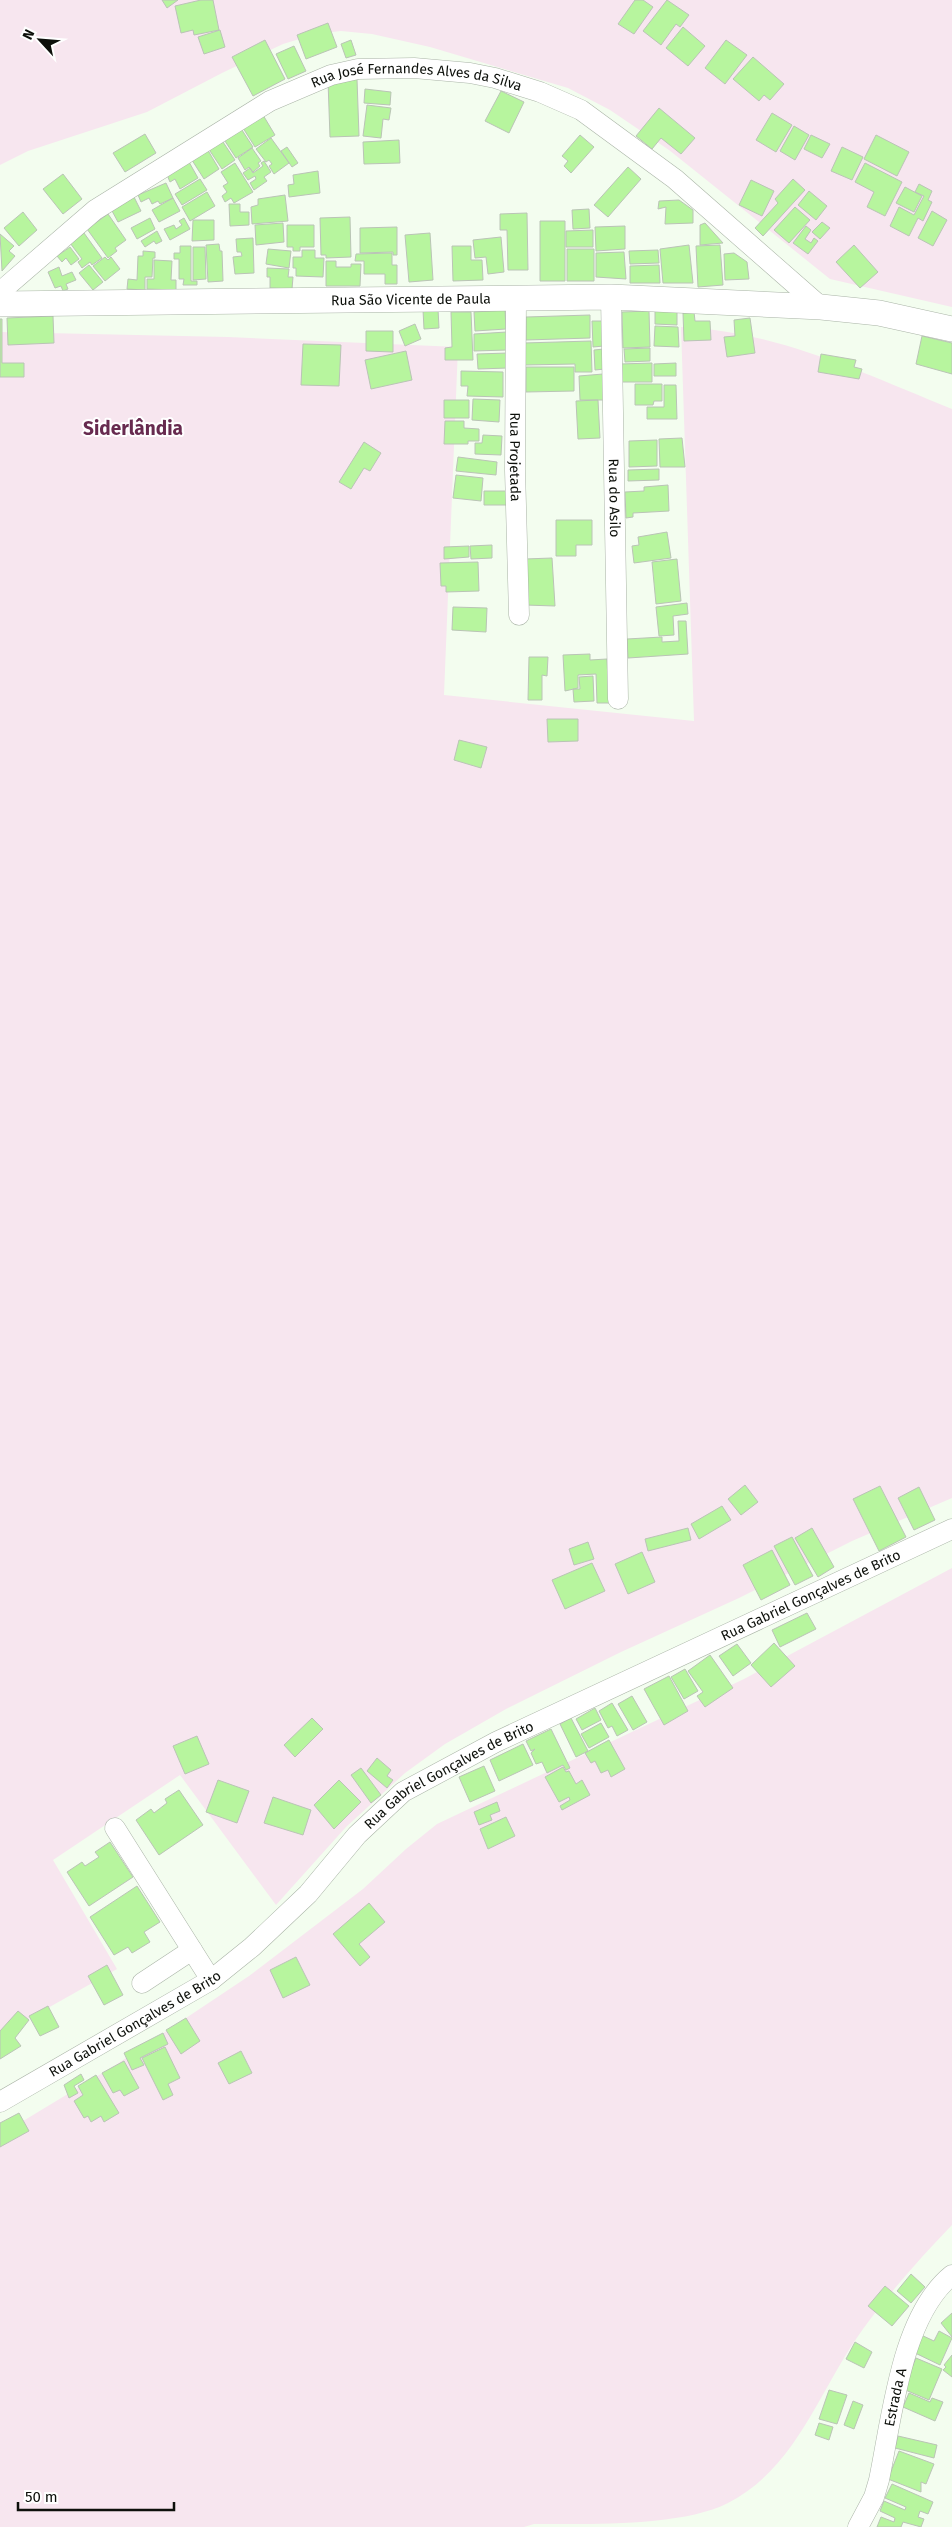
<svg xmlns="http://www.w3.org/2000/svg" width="952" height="2527" font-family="'Fira Sans',sans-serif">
<rect width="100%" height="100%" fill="#f3fdef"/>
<!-- green -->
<path fill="#f7e6ef" d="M0,0H952V307L830,279L669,150L610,110L568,88L430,47L372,34L341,31L316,34L283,44L222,73L147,112L28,151L0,165Z
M681,327C776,331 865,374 952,409V1498L852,1541L739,1598L621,1652L506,1709L445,1744L405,1773L346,1827L276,1905L180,1775L53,1860L117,1969L0,2035V332L228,337L458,347L444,695L694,721Z
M952,1568V2225C920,2258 890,2292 863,2329C820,2388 797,2468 728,2503C681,2527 587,2524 534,2524L524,2527H0V2135L114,2066L249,1976L363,1889L406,1849L437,1824L744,1679Z"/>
<!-- building -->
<path fill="#b7f59e" stroke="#bac4b6" d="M162,0H178L167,8Z
M201,0H213L219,30L194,35L193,30L181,33L175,6Z
M635,0H643L653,7L634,34L618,24Z
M667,0L689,15L680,27L676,24L661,45L643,31Z
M328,23L337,47L306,59L297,35Z
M683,27L705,46L688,66L666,48Z
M220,30L225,47L204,54L198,37Z
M265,40L285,79L253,96L232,57Z
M351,40L356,55L346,58L341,44Z
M726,40L747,55L725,84L705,68Z
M294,46L306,71L288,79L276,54Z
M753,57L784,84L770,100L764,95L759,101L733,79Z
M357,79L359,136L330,137L328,81Z
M365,89L391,92L390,105L364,103Z
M501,91L524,102L509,133L485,121Z
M367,105L391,108L389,120L383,119L381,138L363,136Z
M659,108L695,138L681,154L661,138L652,149L636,136Z
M772,113L792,125L776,152L756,140Z
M263,115L275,135L255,147L243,128Z
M794,126L809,135L795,160L780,151Z
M240,127L253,147L236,158L223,138Z
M145,134L156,153L125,172L113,153Z
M580,135L594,147L571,173L564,166L568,161L562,156Z
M811,135L830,144L822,158L804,149Z
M876,135L909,152L897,176L864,159Z
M271,138L289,163L274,174L269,166L272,164L269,160L266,162L256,149Z
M221,139L235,160L222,169L208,148Z
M399,140L400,163L364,164L363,142Z
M206,147L219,169L204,179L190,157Z
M287,147L298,163L292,167L281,151Z
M842,147L863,157L852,180L831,171Z
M252,148L261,161L258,163L260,166L253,172L249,167L245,170L238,158Z
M264,161L271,172L264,177L267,181L254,190L250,183L256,179L255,176L248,180L243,173L250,168L253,173L263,166L261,163Z
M189,162L198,178L180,189L175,179L170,182L167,175Z
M235,163L253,192L234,203L231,198L225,202L222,196L227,192L223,186L228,183L221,172Z
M865,163L902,182L885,216L867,207L874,192L855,182Z
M628,167L641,179L608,217L594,205Z
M318,171L320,193L289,197L288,185L294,184L293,175Z
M63,174L82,199L63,214L43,189Z
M200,179L207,190L182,205L175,194Z
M793,179L805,190L763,236L755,228L778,203L775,199Z
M751,180L774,191L762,216L739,205Z
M166,183L173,198L160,204L158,201L152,204L149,198L141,202L138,195Z
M919,184L932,191L928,200L932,202L923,221L918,218L909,236L890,226L899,207L914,215L924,196L915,192Z
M905,187L922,196L914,212L896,203Z
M809,191L827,206L816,220L798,205Z
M207,192L215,206L190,221L182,207Z
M285,195L288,221L252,224L251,207L258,205V199Z
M134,197L141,211L118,222L111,209Z
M173,198L180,211L159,222L152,210Z
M679,200L693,210V223L665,224L666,207L658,209L659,201Z
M229,204H240V212H249V225L230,226Z
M795,207L810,220L789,243L774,230Z
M589,209L590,228L573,229L572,210Z
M932,211L947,220L933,246L918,238Z
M23,212L37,230L19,246L4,228Z
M527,213L528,270H508L507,230H500V214Z
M108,214L126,240L115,248L117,251L108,258L87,229Z
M350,217L351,257L326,258V255H321L320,218Z
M150,218L155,229L137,239L131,228Z
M184,218L190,229L170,240L164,229L174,225L176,229L182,225L179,221Z
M193,220H214V240L192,241Z
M540,221H565V281H540Z
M822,222L830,228L820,239L812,232Z
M283,223L284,242L256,245L255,225Z
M705,223L723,243L700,245V225Z
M287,225H314V247H300V251H293V247H287Z
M625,226V249L596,251L595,227Z
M806,226L811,230L805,239L811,243L814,238L818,241L808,254L793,243Z
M397,227V255H393V252L360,253V228Z
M593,230V247H566V231Z
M157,231L162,241L156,244L154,241L145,247L141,241Z
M84,233L102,258L92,265L90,262L82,268L78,262L82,259L70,243Z
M430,233L433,280L409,282L405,235Z
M0,234L14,246L9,251L15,256L2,271Z
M501,237L504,272L488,274L486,257L475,258L473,240Z
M253,238L254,273L235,274L233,257L242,256L241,252H237L236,239Z
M219,244L220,251H222L223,281L208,282L206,245Z
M689,245L693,283H663L660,249Z
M720,245L723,285L698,287L696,246Z
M854,245L878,272L860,288L836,262Z
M180,246H191V281H197V285H183L184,279H179V259H174V253H180Z
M452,246H471V260H482L483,280L453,281Z
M70,247L79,259L71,265L66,258L62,262L57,256Z
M193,247H205L206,279L193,280Z
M268,249L291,251L289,268L266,264Z
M567,249H594V281H567Z
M302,250H315V258H324L323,277L296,276V268H293V257H302Z
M658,250L659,263L630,264L629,251Z
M143,251L155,252V258H153L152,277H145V290L127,289L128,279L137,280L138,256H143Z
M624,252L626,279L596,277V253Z
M392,253V265H397V284H385V274H364V261H355L356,254Z
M734,253L747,262L749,279L725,280L724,254Z
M105,257L108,260L111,257L120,269L105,281L93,266Z
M154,260L172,261L171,280H176V290L147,289V279H154Z
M326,261H336V267H351V264H361L360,286H326Z
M89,265L103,282L93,290L79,273Z
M659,265L660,283H630V266Z
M59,267L62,276L72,272L76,280L66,284L68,289L63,291L61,286L55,288L48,272Z
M267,268L289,269L288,277H293L292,289L270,288V277H267Z
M438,309L439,328L424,329L423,310Z
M655,309L677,310V325L655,324Z
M505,310L506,329L475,331L474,312Z
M649,311L650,347L623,348L622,312Z
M451,312H471L473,360H445V348L452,347Z
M694,312L695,321H710L711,340L684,341L683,313Z
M590,315V338L526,340V317Z
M53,316L54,343L8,345L7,318Z
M750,318L755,353L727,357L724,337L735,336L734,320Z
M0,319H2V363H24V377H0Z
M592,321H603L604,346L593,347Z
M415,324L421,339L405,346L399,331Z
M655,326L678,327L679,347L654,346Z
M366,331H393V352L366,351Z
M507,332V350L474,351V334Z
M922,336L952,343V374L916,364Z
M591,341L592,372H575V364L524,365V343Z
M303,344L341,345L339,386L301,385Z
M650,348V361L625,362L624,349Z
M604,349L605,369L595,370L594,350Z
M406,351L412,380L371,389L365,360Z
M508,353V368L478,369L477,354Z
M821,354L856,360L854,367L862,369L859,379L818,372Z
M652,363V382H621L620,364Z
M676,363V376H654V364Z
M526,367H574V391L526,392Z
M461,371L503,372V397L467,396L468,386H461Z
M603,374L605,400H580L579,376Z
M635,384H662V401H654L653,405H635Z
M664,385H676L677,419H647V407H664Z
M473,399L500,400L499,422L472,420Z
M444,400H469V418H444Z
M598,400L600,438L578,439L576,401Z
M445,421H464V428L479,429V441H468V444H444Z
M483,435L502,436L501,455L475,454V443H482Z
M682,438L685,467H660L659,439Z
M657,440V466L629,467V441Z
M364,442L381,453L370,471L364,468L351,489L339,482Z
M458,457L497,462L496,475L456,471Z
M659,469V480L628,481V470Z
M456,475L483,478L481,501L453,498Z
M668,485L669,511L633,513V517L626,518L625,492L644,491V487Z
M484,491H507V505H484Z
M556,520H592V545H576V556H556Z
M667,532L671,558L634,563L632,546L639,545L638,537Z
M492,545V558L471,559L470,546Z
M469,546V557L444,559V547Z
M552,558L555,606L525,605V559Z
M677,559L681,601L656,604L652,562Z
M478,562L479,591L446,592V586H441L440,563Z
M687,603L688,614L673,616L674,635L659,636L656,607Z
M453,607L487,608L486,632L452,630Z
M678,621H686L688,654L628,658L627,639L662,637V642L679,641Z
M590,654V660L607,659L609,703H597L596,674L578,675V688L565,691L563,655Z
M529,657H548L547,676L542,675V700H528Z
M593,676L594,701L574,702L573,689H580L579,677Z
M547,719H578V741L548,742Z
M459,740L487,747L481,768L454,760Z
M745,1485L758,1502L741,1515L728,1499Z
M880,1486L906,1537L879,1551L853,1499Z
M919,1487L935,1520L914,1530L898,1498Z
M722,1506L731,1520L699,1539L691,1524Z
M688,1528L691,1540L648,1551L645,1539Z
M812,1528L834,1567L818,1577L795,1538Z
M792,1537L813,1576L795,1585L774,1546Z
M588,1542L594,1559L574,1565L569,1549Z
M772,1550L790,1585L761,1600L743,1565Z
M642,1552L655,1582L628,1594L615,1564Z
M592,1563L605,1591L565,1609L552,1580Z
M807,1613L816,1629L780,1647L772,1630Z
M774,1643L795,1666L771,1687L751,1665Z
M737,1644L751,1663L733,1676L719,1656Z
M710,1655L733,1688L705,1707L697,1696L703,1692L688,1671Z
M685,1669L698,1691L684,1699L671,1677Z
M669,1676L688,1711L664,1725L644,1689Z
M632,1696L647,1722L633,1730L618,1704Z
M612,1703L628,1730L617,1736L612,1726L608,1728L599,1711Z
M595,1708L601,1720L582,1730L576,1719Z
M312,1718L323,1729L295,1757L284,1745Z
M571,1718L588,1751L576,1757L560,1724Z
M601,1723L609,1737L589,1748L581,1734Z
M551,1729L570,1768L566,1770L563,1765L547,1773L542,1762L536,1764L531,1753L535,1749L531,1751L526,1741Z
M197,1736L209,1764L185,1774L173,1746Z
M609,1740L625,1769L611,1777L608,1770L601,1773L595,1761L591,1763L585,1753Z
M523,1744L533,1765L499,1781L490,1760Z
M377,1758L391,1770L387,1776L393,1780L387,1788L367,1771Z
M484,1766L495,1791L470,1802L459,1777Z
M563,1767L566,1772L569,1771L576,1784L582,1780L590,1795L562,1810L560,1806L570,1800L569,1797L559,1802L545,1777Z
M361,1768L381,1795L371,1803L351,1775Z
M218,1780L249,1791L237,1823L206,1812Z
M339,1780L361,1802L334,1829L314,1805Z
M179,1790L203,1825L159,1855L136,1820L151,1809L154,1813L167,1803L165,1799Z
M273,1797L311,1810L303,1835L264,1823Z
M497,1802L500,1811L490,1815L492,1820L479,1825L474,1812Z
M506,1817L515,1836L488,1849L480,1829Z
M110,1842L133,1877L89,1906L67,1872L82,1862L85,1866L99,1857L95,1852Z
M137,1886L160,1922L144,1932L150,1942L132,1953L128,1947L114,1955L90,1917Z
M369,1903L385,1922L359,1944L370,1957L360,1966L333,1934Z
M296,1957L310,1985L283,1998L270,1970Z
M107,1965L123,1995L104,2005L88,1976Z
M48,2006L59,2027L40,2036L29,2016Z
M18,2011L29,2020L15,2038L21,2046L0,2059V2031Z
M186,2018L200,2041L181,2054L166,2030Z
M163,2033L168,2044L140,2058L144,2065L132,2070L124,2053Z
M165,2047L180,2078L168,2084L173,2095L163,2100L142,2058Z
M241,2051L252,2073L229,2084L218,2063Z
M124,2061L139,2088L124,2096L120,2090L113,2093L102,2073Z
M81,2074L84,2080L74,2086L78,2093L69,2098L64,2085Z
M96,2075L119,2113L104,2122L101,2116L91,2122L88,2116L84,2118L74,2101L83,2095L78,2086Z
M19,2113L29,2131L0,2147V2123Z
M911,2274L925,2287L911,2303L897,2291Z
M885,2286L909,2306L892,2326L868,2306Z
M952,2313V2337L941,2323Z
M939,2331L952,2338L940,2365L911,2351L919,2334L934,2341Z
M855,2342L872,2352L864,2368L846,2359Z
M952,2355V2377L943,2370L946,2367L944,2365Z
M916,2358L942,2369L929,2400L903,2389Z
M829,2390L847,2395L837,2424L819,2419Z
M909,2393L930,2402L932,2398L943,2402L935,2421L903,2407Z
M853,2401L863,2405L854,2429L844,2425Z
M819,2423L833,2427L829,2440L815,2435Z
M898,2436L937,2445L934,2458L895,2448Z
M899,2451L934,2464L926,2484L921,2482V2492L888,2479Z
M892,2484L933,2502L928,2514L920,2511L918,2517L924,2519L921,2527L903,2522L901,2527H877L881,2517L894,2522L895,2518L880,2511L884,2501L905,2510L906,2507L885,2498Z"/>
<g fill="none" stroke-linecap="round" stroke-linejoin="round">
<defs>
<g id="minor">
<path id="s1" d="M0,292L95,210L270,101L331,75L358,69L414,68L470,73L495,78L540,92L581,110L675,179L821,307"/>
<path id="s2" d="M611,297L618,699"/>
<path id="s3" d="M516,298L515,470L519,615"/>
<path d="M115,1828L211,1980"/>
<path d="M142,1983L192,1950"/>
<path id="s4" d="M0,2102L211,1980L252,1947L308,1894L357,1835L403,1792L496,1742L952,1529"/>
<path id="s5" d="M858,2527L874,2497L879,2480C892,2418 901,2316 952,2275"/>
</g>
<g id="tertiary">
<path id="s6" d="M0,304L611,297L821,307L879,313L952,329"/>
</g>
</defs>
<!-- minor casing -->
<use href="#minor" stroke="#aab4a7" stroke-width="21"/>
<!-- tertiary casing -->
<use href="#tertiary" stroke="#aab4a7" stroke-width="26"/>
<!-- minor -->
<use href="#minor" stroke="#fff" stroke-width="20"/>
<!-- tertiary -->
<use href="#tertiary" stroke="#fff" stroke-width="25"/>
</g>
<g text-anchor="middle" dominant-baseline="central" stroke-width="4" stroke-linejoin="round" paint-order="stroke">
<!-- street labels -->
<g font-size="14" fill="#0d100b" stroke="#fff">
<text stroke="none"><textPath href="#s1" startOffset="484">Rua José Fernandes Alves da Silva</textPath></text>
<text stroke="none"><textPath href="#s6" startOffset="411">Rua São Vicente de Paula</textPath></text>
<text stroke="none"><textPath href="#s3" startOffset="159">Rua Projetada</textPath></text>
<text stroke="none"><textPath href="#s2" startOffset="201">Rua do Asilo</textPath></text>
<text stroke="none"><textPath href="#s4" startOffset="966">Rua Gabriel Gonçalves de Brito</textPath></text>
<text stroke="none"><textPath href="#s4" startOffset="561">Rua Gabriel Gonçalves de Brito</textPath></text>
<text stroke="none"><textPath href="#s4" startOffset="156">Rua Gabriel Gonçalves de Brito</textPath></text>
<text stroke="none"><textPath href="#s5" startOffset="136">Estrada A</textPath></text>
</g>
<!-- district labels -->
<g font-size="19" font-weight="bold" fill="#672a4f" stroke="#fff">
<text x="133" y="428">Siderlândia</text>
</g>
</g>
<!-- north arrow -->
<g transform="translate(40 40) rotate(296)" stroke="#ffffff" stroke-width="4" paint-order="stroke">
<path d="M0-4L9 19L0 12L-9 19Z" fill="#0d100b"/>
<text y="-8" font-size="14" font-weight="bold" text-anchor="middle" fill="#0d100b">N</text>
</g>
<!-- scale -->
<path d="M18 2502v8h156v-8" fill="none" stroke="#0d100b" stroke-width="2.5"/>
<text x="25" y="2502" font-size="15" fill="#0d100b" stroke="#ffffff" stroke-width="4" paint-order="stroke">50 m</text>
</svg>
